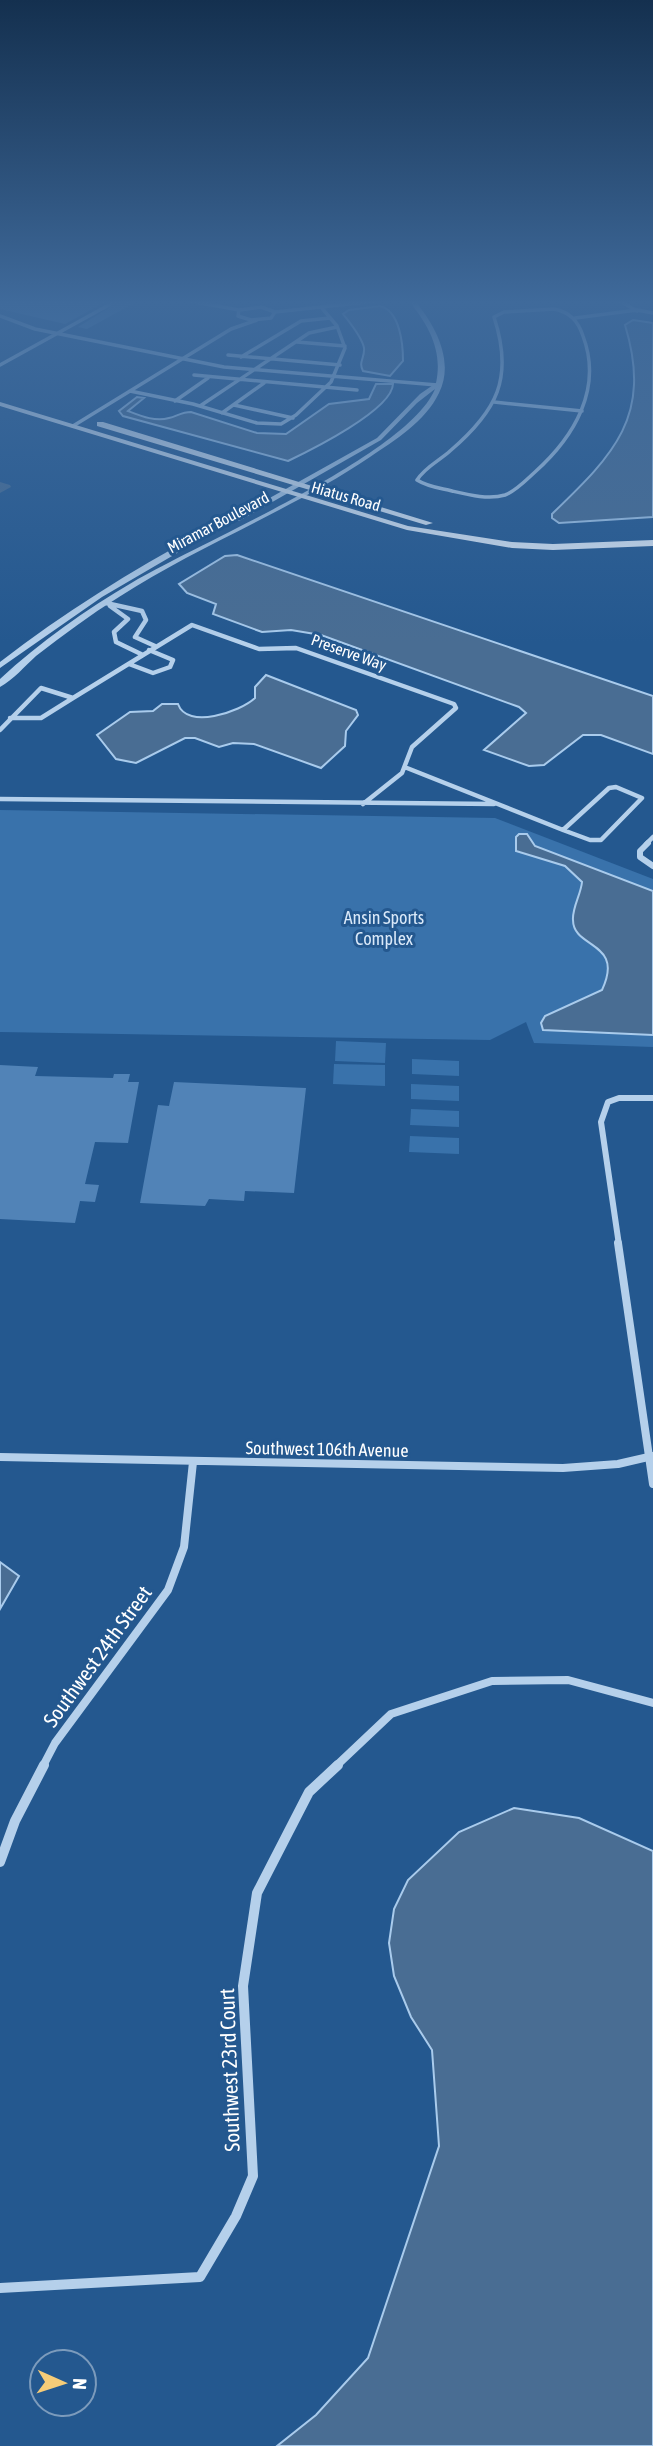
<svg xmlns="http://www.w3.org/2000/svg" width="653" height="2446" font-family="'Asap Condensed',sans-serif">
<rect width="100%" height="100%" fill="#24588f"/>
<!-- green -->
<path fill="#3972ab" d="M0,810L495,818L653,879V1047L534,1043L526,1022L490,1040L0,1032Z
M336,1041L386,1043L385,1063L335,1061Z
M412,1059L459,1061V1076L412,1074Z
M334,1064L385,1065V1086L333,1084Z
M411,1084L459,1086V1101L411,1099Z
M411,1109L459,1111V1127L410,1125Z
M410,1136L459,1138V1154L409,1152Z"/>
<!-- water -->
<path fill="#496d93" stroke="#a9cbec" stroke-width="2" d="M380,306C400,311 403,344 403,361L390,376L363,371C358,362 365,358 364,348C362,337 350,323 343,314L349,310Z
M633,320L653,323V517L559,523L552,518V514C613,455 653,417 625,325Z
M376,384H393C392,410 311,450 288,461L123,416L119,411L137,397L144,398L128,411C141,416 155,422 169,418C177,416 182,412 191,412L257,433L286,434L329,404L369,399Z
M237,555L653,696V754L601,735H583L544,765L529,766L484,750L526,713L519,707L321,635L291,630L262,632L213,614L216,604L187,593L179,584L225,556Z
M266,675L356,710L358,715L346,731L345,746L321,768L254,744L233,743L219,747L195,738H185L136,763L116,759L97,735L130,712L153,711L162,704H178C187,730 240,712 255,698V687Z
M519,834H527L535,846L653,891V1035L543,1030L541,1023L545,1016L602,990C625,941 573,949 573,920C572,908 581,894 582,882L565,866L516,851V837Z
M0,1562L19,1576L0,1609Z
M514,1808L579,1818L653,1851V2446H277L316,2415L368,2358L439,2146L432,2050L411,2017L394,1976L389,1943L394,1909L408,1880L459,1832Z"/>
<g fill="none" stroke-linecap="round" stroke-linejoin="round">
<!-- canal -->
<path fill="#496d93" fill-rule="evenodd" d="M0,482L10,485L11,487L0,493Z"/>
</g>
<!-- building -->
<path fill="#5183b7" d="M0,301H107L65,324L0,309Z
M120,301H138L87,329L78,327Z
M0,1065L38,1067L35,1076L113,1078L114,1074H130L128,1082H139L128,1143L95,1142L85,1184L99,1185L95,1202L80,1201L75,1223L0,1219Z
M174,1082L306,1088L294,1193L245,1191L244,1201L209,1199L205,1206L140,1203L158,1105L169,1106Z"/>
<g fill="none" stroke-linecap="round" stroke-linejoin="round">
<!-- minor-far4 -->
<path stroke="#b5d0eb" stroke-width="3.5" d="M190,301L239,310L261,307L275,312L376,301
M620,301L637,311
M554,309C570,312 578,321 583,336C603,389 574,437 535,472C526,480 516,491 505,495C489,500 469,495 452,491C440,488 428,487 417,480C425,467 439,461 450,451C497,411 514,378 494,317L504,312Z
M239,310L238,316L251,320L271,318L275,312
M0,316L35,329L224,367L437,385
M575,318L637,310L653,313
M297,342L345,346
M228,355L340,365
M241,357L301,321L330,318
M0,365L116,301
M194,375L357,390
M130,391L193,404L257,423L281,424L296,415L331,382L345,348L337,326L321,307
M175,401L208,378
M494,402L582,411
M234,405L293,418
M200,406L309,333L337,327
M222,413L264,383
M73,426L231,329L257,320"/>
<!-- minor-far3 -->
<path stroke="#b5d0eb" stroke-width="4.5" d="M106,603L142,611L146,620L135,637L155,646
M110,606L128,619L114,632L116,642L143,655
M129,664L153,673L170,667L173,660L149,650
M10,718H41L73,698
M0,730L41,688L73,698L192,625L259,649L296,648L454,704L456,708L412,747L402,773L363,804
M407,768L563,830
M616,787L642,798L601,840H590L563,830L609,788Z
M0,799L494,804
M646,844L653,837"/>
<!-- minor-far2 -->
<path stroke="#b5d0eb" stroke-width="6" d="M648,843L640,851V857L653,866
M619,1245L601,1122L608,1102L619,1098H653"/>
<!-- minor-far1 -->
<path stroke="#b5d0eb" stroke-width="8" d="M618,1243L653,1484
M0,1457L563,1468L618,1464L653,1456
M43,1766L55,1743L168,1590L184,1547L193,1462
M336,1766L391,1714L492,1681L568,1680L653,1703"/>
<!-- minor -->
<path stroke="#b5d0eb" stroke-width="10" d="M0,1862L15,1821L44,1765
M0,2288L200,2277L236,2216L253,2176L243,1986L257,1893L309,1792L338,1765"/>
<!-- tertiary -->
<path fill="#b5d0eb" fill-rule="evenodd" d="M409,301H415C435,325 455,361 439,393C425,422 395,440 370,457C290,511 199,545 119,597C90,615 63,635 36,656C25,666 13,680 0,687V679C40,642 85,610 133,582C199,543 408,455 435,389L417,403L381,440L239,521L232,519L377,438L420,394L436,383C443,351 429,326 409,301Z
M201,533L208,535L102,597L0,668V662C63,613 131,571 201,533Z"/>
<!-- secondary -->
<path fill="#e0ecf9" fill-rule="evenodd" d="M0,402L408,526L512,542L553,544L653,540V546L553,550L512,548L407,530L0,406Z
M97,422H103L433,523L426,525L97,426Z"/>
</g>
<!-- sky -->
<linearGradient id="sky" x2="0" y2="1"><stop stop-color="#14304f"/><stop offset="0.47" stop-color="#3f6a9b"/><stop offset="1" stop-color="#3f6a9b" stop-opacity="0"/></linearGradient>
<rect width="653" height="643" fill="url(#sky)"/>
<g text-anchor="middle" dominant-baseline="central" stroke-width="6" stroke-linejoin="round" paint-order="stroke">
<!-- far-street labels -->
<g font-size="16" fill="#fff" stroke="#24588f">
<text transform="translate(346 496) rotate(16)">Hiatus Road</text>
<text transform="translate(218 522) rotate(-28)">Miramar Boulevard</text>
<text transform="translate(349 652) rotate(20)">Preserve Way</text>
</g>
<!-- park labels -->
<g font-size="18" fill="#dae9f9" stroke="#24588f">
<text x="384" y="917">Ansin Sports<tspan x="384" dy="21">Complex</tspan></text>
</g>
<!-- street labels -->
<g font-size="18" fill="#fff" stroke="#24588f">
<text transform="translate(327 1449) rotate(1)">Southwest 106th Avenue</text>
</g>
<!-- near-street labels -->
<g font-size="21" fill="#fff" stroke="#24588f">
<text transform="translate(97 1656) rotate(-54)">Southwest 24th Street</text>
<text transform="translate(229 2070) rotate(-92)">Southwest 23rd Court</text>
</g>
</g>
<!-- north arrow -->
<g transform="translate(63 2383) rotate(93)"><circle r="33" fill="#24588f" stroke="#7c9bbc" stroke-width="2"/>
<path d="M0-5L12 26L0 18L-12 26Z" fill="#f6cc78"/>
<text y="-10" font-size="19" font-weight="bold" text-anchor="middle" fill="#ffffff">N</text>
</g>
</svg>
